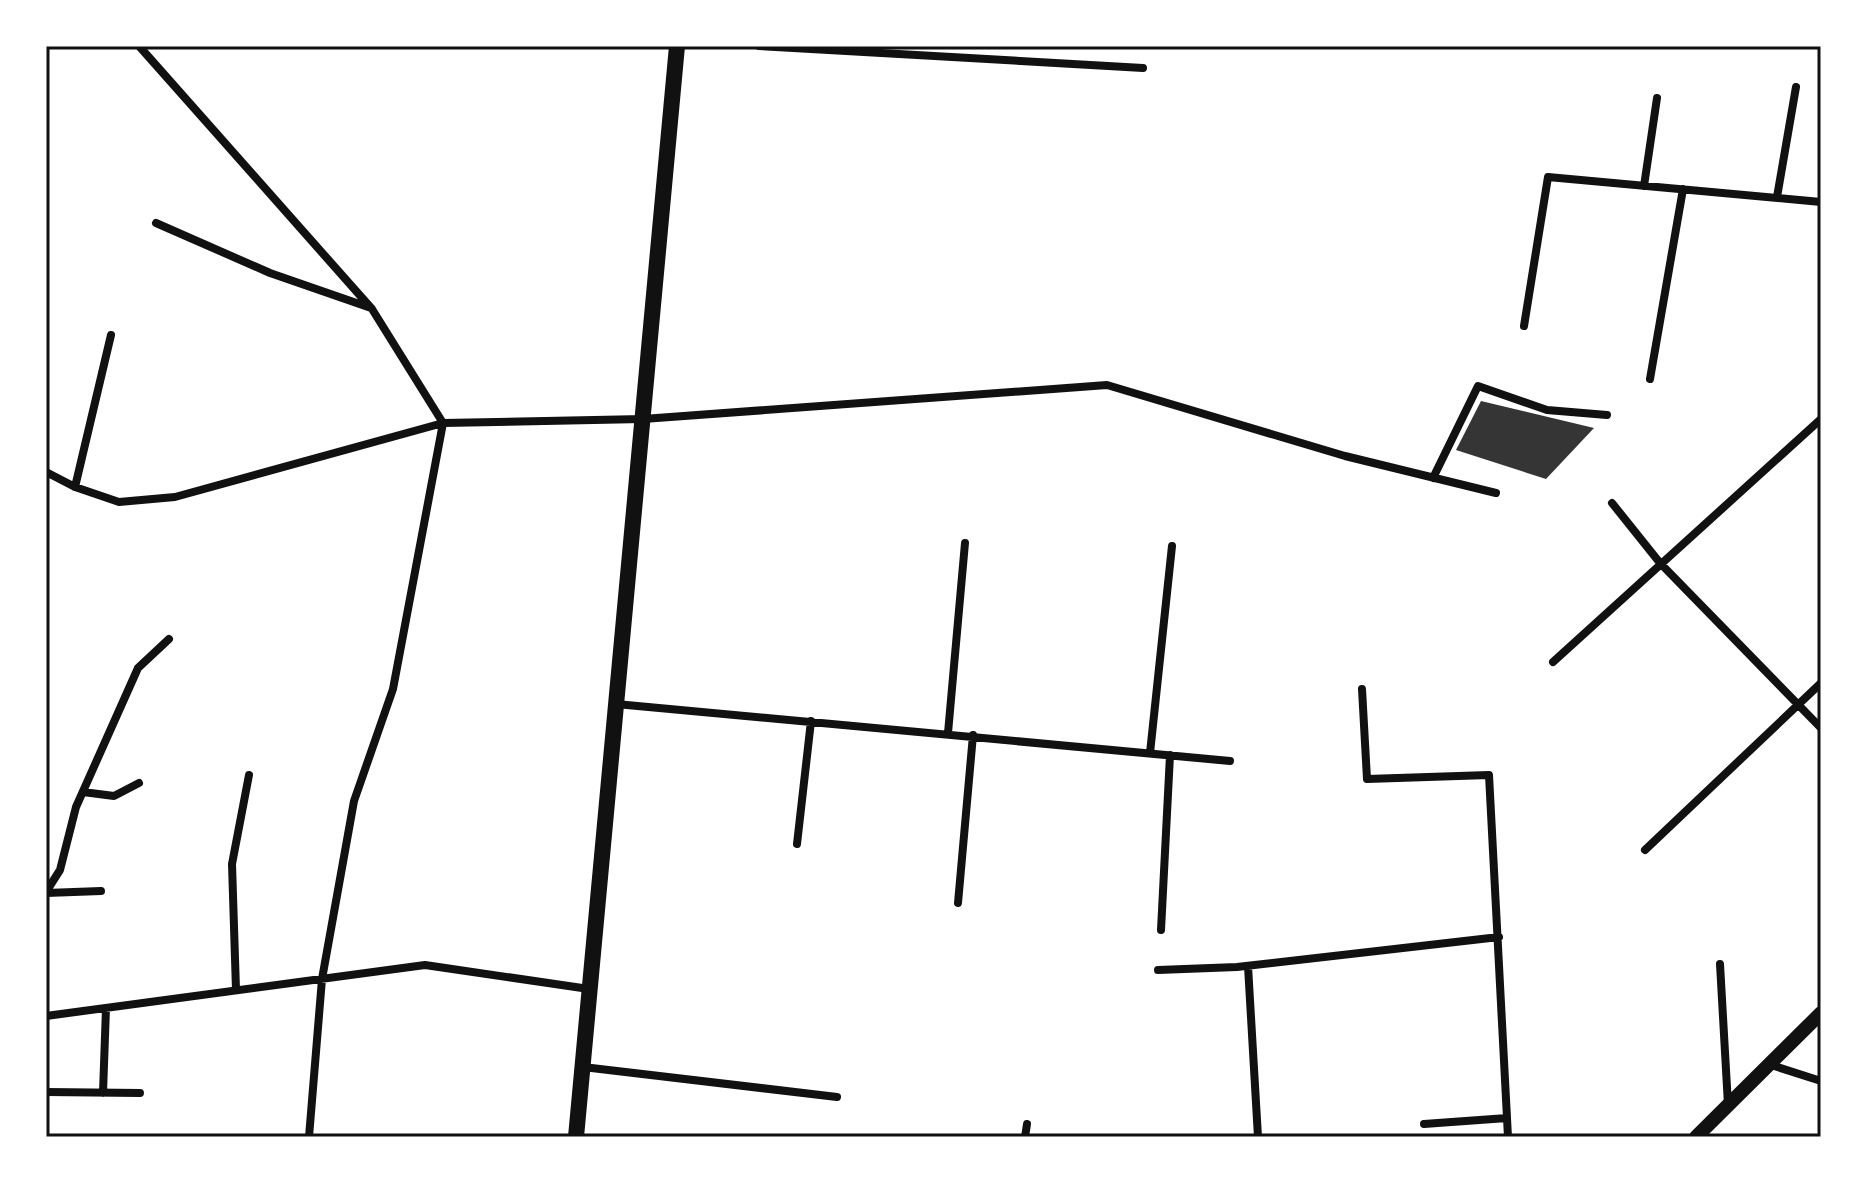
<svg xmlns="http://www.w3.org/2000/svg" width="1867" height="1183" font-family="'Noto Sans',sans-serif">
<rect width="100%" height="100%" fill="#fff"/>
<!-- building -->
<path fill="#353535" d="M1481,401L1594,428L1546,479L1456,450Z"/>
<g fill="none" stroke-linecap="round" stroke-linejoin="round">
<!-- minor -->
<path stroke="#111" stroke-width="8" d="M139,46L372,309L443,423
M759,46L1143,68
M1644,186L1657,98
M1777,197L1796,87
M156,223L270,273L371,308
M1524,326L1548,177L1821,202
M1650,379L1683,189
M46,472L75,487L119,502L175,497L443,423L643,419L1107,385L1345,456L1496,493
M1433,478L1478,386L1547,410L1607,415
M75,487L111,335
M1612,503L1660,563L1821,728
M1553,662L1821,419
M1362,689L1367,779L1489,775L1508,1137
M616,704L1230,761
M948,733L965,543
M1150,753L1172,546
M83,792L114,796L139,783
M797,844L811,721
M1645,850L1821,683
M46,892L60,870L76,807L138,668L169,639
M46,893L101,891
M958,903L973,735
M1161,930L1170,755
M1720,964L1728,1105
M1248,966L1258,1137
M1158,970L1237,967L1499,937
M236,990L232,864L249,775
M46,1016L425,965L589,989
M1768,1064L1821,1081
M583,1067L837,1097
M46,1092L140,1093
M103,1093L106,1008
M1424,1124L1507,1118
M309,1137L322,979L354,801L393,689L443,423
M1025,1137L1027,1124"/>
<!-- tertiary -->
<path stroke="#111" stroke-width="14" d="M1696,1137L1821,1013"/>
<!-- secondary -->
<path stroke="#111" stroke-width="16" d="M576,1137L677,46"/>
</g>
<!-- border -->
<rect width="1867" height="1183" fill="none" stroke="#ffffff" stroke-width="96"/>
<rect x="48" y="48" width="1771" height="1087" fill="none" stroke="#111" stroke-width="3"/>
</svg>
